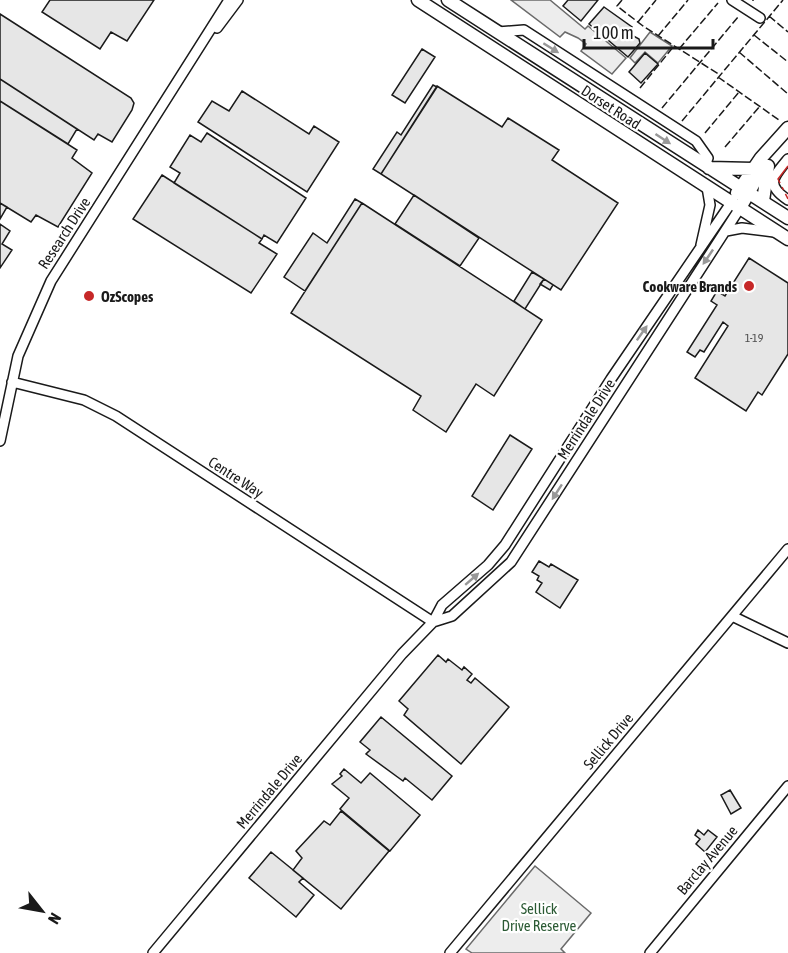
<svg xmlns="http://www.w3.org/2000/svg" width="788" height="953" font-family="'Asap Condensed',sans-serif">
<rect width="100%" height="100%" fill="#fff"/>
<!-- built -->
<path fill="#ededed" stroke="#6a6a6a" stroke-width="1.5" d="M511,0H550L585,29L588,26L626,58L612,74L581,51L586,44L578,38L565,32L560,37Z
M650,32L672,46L658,63L645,52L635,63L630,58Z
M535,866L591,913L561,949L565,953H472L466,949Z"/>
<!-- building -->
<path fill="#e6e6e6" stroke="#1a1a1a" stroke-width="1.5" d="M50,0H154L127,41L111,32L100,49L42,12Z
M568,0H598L581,21L563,6Z
M604,7L632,27L628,33L639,39L640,43L628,57L589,24Z
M0,14L131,98L134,103L132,110L112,142L98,134L94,140L0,79Z
M422,49L435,57L405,103L392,95Z
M645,53L658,64L641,83L629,72Z
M0,79L77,129L68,144L0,101Z
M433,85L437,87L381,174L373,169L397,132L401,135Z
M437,86L502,127L508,118L559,150L552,160L618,203L561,290L381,174Z
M242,91L309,134L314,126L339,142L307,192L198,122L212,101L229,111Z
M0,101L77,150L72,158L92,173L58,227L36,215L31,222L0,203Z
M207,133L306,198L277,243L264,235L262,239L174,183L180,173L170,167L190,135L201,142Z
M162,175L262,239L259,243L277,254L251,293L133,219Z
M414,195L479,238L460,266L395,224Z
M355,199L362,203L305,291L284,277L313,233L327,243Z
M0,203L7,207L0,219Z
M362,203L542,320L494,396L476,384L446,432L413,410L421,396L291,313Z
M0,224L10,231L2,244L12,250L0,268Z
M749,258L788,283V354L762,395L758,392L746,411L695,378L728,326L723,322L704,352L700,350L695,357L687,352L717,305L711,301L717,291L725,296Z
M532,272L544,279L525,309L514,301Z
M544,279L553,285L550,290L540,284Z
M510,435L532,449L493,510L472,496Z
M539,561L549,567L551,564L578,580L560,608L536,592L542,583L537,580L539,576L532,572Z
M438,655L446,662L448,659L462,670L464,667L472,674L467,680L471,683L475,678L509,707L461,764L404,715L408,709L399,701Z
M381,717L452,776L432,800L405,778L403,781L366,754L370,750L360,742Z
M344,769L361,783L370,773L420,815L390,851L340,809L349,798L332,784L342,776L340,774Z
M730,790L741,808L731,814L721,795Z
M341,811L389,851L341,909L293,870L302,858L296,851L324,821L330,825Z
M698,830L704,835L708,830L717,837L705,852L696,844L700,839L695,835Z
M271,852L303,878L299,882L314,895L296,917L249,878Z"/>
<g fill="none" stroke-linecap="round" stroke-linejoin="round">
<defs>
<path id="minor" d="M732,0L760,18
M217,28L238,0
M498,32L524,30L696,141L708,158L705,166
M788,159C773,177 765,185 788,200
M726,231L742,228L774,232
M701,245L710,205L707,187
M12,382L84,400L116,416L433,622
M0,441L18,356L51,281L229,0
M732,616L788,643
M433,622L452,616L511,562L740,208
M153,953L402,654L433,622L442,605L488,565L505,545L611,379L731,203
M450,953L788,549
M650,953L788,786"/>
<path id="major" d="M418,0L788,239
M448,0L788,218
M709,168L753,169
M737,193L761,158L788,128
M763,201L768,166
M740,208L763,167"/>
</defs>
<!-- minor casing -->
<use href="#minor" stroke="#1a1a1a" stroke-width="12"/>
<!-- major casing -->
<use href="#major" stroke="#1a1a1a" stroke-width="15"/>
<!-- minor -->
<use href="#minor" stroke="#fff" stroke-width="9"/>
<!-- major -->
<use href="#major" stroke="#fff" stroke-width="12"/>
<!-- fence -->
<path stroke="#1a1a1a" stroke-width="1.5" stroke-dasharray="8 3" stroke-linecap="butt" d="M622,0L617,6L643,26L720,75
M753,1V0
M769,16L788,32
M638,22L656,0
M754,35L788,62
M658,36L688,0
M679,49L718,3
M739,52L788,94
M718,77L779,120
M640,88L674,46
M662,108L738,17
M682,121L783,0
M705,133L739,92
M725,147L760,106"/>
<!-- power -->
<path stroke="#c62828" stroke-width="1.5" stroke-dasharray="21 4.5 3 4.5" stroke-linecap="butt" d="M788,166L778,179L788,199"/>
</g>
<!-- one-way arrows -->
<defs><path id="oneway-solid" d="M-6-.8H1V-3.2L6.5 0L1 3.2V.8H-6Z" transform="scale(1.5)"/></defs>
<g fill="#989898">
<use href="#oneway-solid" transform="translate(551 48) rotate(32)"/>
<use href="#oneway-solid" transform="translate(663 139) rotate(33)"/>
<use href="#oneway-solid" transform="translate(708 257) rotate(124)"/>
<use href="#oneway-solid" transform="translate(642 333) rotate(-55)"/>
<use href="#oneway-solid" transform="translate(557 492) rotate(123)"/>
<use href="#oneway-solid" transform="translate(472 579) rotate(-41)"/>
</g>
<!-- markers -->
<g fill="#c62828" stroke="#fff" stroke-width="2">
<circle cx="749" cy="286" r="6"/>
<circle cx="89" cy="296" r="6"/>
</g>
<g text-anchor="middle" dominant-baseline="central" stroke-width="4.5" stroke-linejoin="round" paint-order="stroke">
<!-- number labels -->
<g font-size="12" fill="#4d4d4d">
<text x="754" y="338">1-19</text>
</g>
<!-- street labels -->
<g font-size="15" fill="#1a1a1a" stroke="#fff">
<text transform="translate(611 107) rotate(33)">Dorset Road</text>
<text transform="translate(64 233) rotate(-57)">Research Drive</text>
<text transform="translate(586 419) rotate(-57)">Merrindale Drive</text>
<text transform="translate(236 477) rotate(33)">Centre Way</text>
<text transform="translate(608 741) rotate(-50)">Sellick Drive</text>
<text transform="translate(269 791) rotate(-50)">Merrindale Drive</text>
<text transform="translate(707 860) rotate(-50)">Barclay Avenue</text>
</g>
<!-- poi labels -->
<g font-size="15" font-weight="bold" fill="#1a1a1a" stroke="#fff" text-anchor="end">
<text x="737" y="286">Cookware Brands</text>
<text x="101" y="296" text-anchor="start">OzScopes</text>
</g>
<!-- park labels -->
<g font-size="15" fill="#2b5a34" stroke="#fff">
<text x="539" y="908">Sellick<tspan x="539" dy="17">Drive Reserve</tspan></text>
</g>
</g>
<!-- north arrow -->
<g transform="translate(42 911) rotate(121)" stroke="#ffffff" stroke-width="4.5" paint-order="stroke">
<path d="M0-4.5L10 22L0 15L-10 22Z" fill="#1a1a1a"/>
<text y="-9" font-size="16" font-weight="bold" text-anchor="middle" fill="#1a1a1a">N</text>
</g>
<!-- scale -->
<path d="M584 39v9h129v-9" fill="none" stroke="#1a1a1a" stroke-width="3"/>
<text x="593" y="39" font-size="18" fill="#1a1a1a" stroke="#ffffff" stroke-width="4.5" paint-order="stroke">100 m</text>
</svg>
